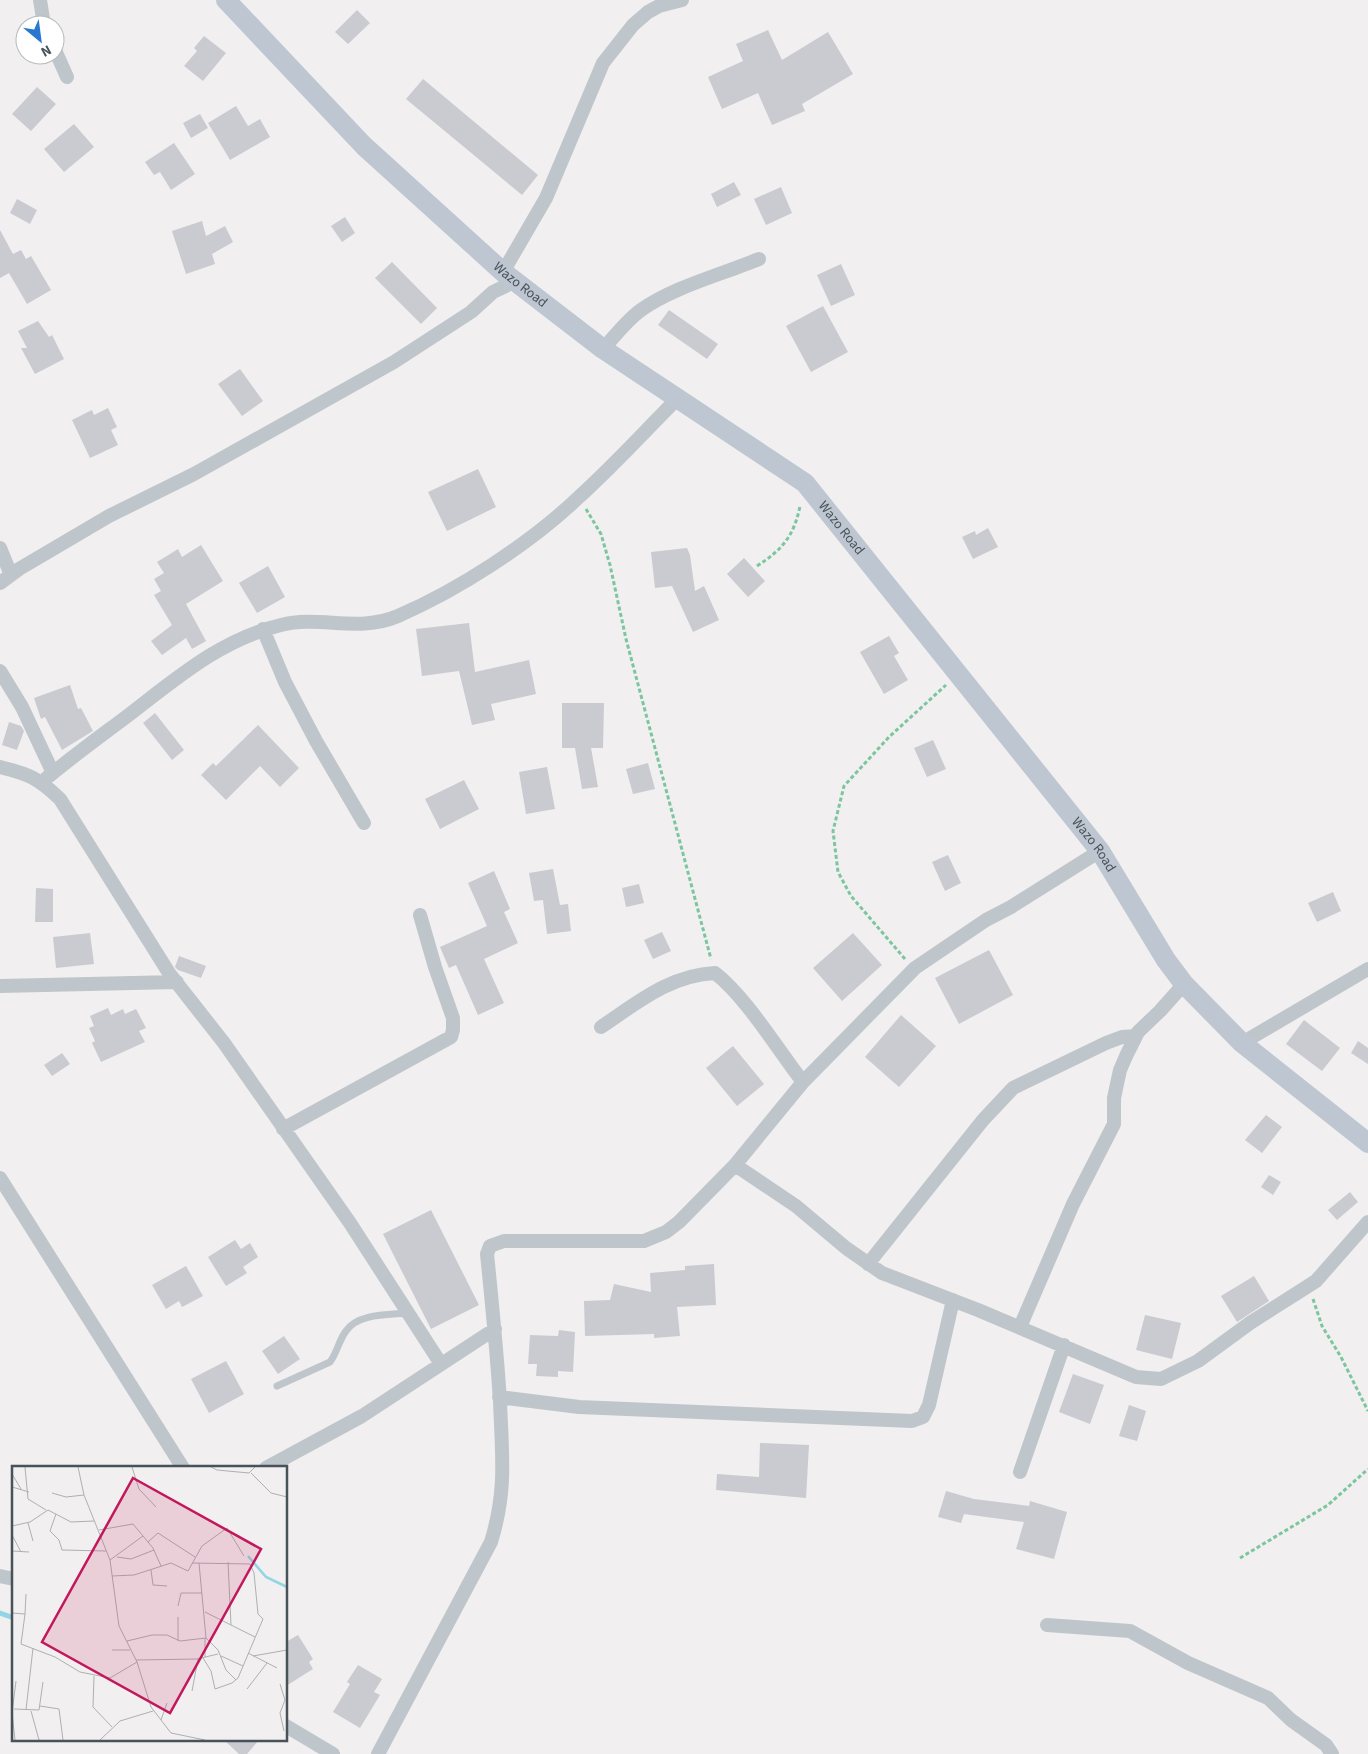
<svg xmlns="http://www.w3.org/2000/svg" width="1368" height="1754" font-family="'Source Sans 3',sans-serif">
<rect width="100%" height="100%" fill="#f1efef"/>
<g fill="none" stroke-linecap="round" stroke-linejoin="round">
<!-- stream -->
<path stroke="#91d6e4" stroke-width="5" d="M0,1613L14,1618"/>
</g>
<!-- building -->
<path fill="#c9cbd1" d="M357,10L370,23L348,44L335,32Z
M768,30L782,60L828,32L853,74L802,104L805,111L772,125L758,93L722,109L708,77L743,61L736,44Z
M204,36L226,53L203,81L184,66L197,51L194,48Z
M423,79L538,175L522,195L406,99Z
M37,87L56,104L31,131L12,114Z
M236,106L248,126L260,119L270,137L230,160L208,123Z
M200,114L208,128L191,138L183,123Z
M74,124L94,147L64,172L44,149Z
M174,143L195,174L171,190L160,172L154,175L145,162Z
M734,182L741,195L717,207L711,194Z
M781,187L792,213L766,225L754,199Z
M17,199L37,210L30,224L10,213Z
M345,217L355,233L342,242L331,226Z
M202,221L206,236L225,226L233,242L212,254L215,264L186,274L172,231Z
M0,230L13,254L21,250L26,259L31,256L51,290L27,304L9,273L0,278Z
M392,262L437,308L421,324L375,278Z
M841,264L855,295L831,306L817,275Z
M823,306L848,352L811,372L786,326Z
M669,310L718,344L707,359L658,325Z
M38,321L49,337L52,335L64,359L35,374L21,348H27L18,331Z
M240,369L263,401L242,416L218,384Z
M108,408L117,427L111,430L118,445L90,458L72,420L92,410L94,415Z
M478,469L496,507L447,531L428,492Z
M988,528L998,547L973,559L962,537L975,531L976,535Z
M201,545L223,581L186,604L206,641L192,649L186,638L162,655L151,641L172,625L154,595L161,591L154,579L164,573L157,562L178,549L182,557Z
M687,548L690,555L695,591L704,586L719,620L693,632L672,586L655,588L651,552Z
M744,558L765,581L748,597L727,574Z
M268,566L285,597L257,613L239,583Z
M469,623L475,672L529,660L536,694L491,704L495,720L472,725L459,671L422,676L416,629Z
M889,636L899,653L894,656L908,680L884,694L860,652Z
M70,685L78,709L81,708L93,731L62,750L45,717L41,719L34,698Z
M562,703H604L603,748H591L598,787L582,789L575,748H562Z
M155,713L184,750L172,760L143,723Z
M9,722L21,726L24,731L17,750L2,745Z
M258,725L299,768L280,787L260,766L226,800L201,775L213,763L216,766Z
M933,740L946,769L927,777L914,748Z
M648,763L655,789L633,794L626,769Z
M547,767L555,809L526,814L519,772Z
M464,780L479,809L440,829L425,799Z
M948,855L961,883L945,891L932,862Z
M553,869L560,905L568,904L571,931L547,934L543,900L534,901L529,873Z
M494,871L510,909L504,912L518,943L484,959L504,1003L478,1015L456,965L449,968L440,947L487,926L468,883Z
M639,884L644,903L626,907L622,888Z
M36,888L53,889V922H35Z
M1333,892L1341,911L1317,922L1308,903Z
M662,932L671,951L653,959L644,940Z
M90,933L94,964L56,968L53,937Z
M853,933L882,965L842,1001L813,968Z
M989,950L1013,995L959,1024L935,978Z
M179,956L206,966L201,978L178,970L175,967Z
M108,1008L111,1015L123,1009L125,1014L136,1009L146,1028L139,1031L145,1042L101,1062L92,1043L95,1041L89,1028L94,1026L90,1016Z
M901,1015L936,1046L899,1087L865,1057Z
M1304,1020L1340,1048L1322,1071L1286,1044Z
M1358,1041L1368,1048V1064L1351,1053Z
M733,1046L764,1084L737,1106L706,1068Z
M62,1053L70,1064L52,1076L44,1065Z
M1266,1115L1282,1127L1262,1153L1245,1140Z
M1269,1175L1281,1182L1273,1195L1261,1187Z
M1350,1192L1358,1202L1337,1220L1328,1210Z
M431,1210L479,1305L431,1329L383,1234Z
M235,1240L241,1249L250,1243L258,1257L243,1267L247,1273L226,1286L208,1257Z
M714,1264L716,1305L677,1307L680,1336L654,1338V1334L585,1336L584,1301L610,1300L614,1284L651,1292L650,1273L685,1270V1266Z
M186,1266L203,1296L182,1307L179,1301L166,1309L152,1285Z
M1254,1276L1269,1301L1237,1322L1221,1296Z
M1145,1315L1181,1323L1172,1359L1136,1350Z
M559,1330L575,1332L573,1372L558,1371V1377L536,1376L537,1364H528L530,1335L558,1336Z
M284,1336L300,1359L278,1374L262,1351Z
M226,1361L244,1394L209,1413L191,1379Z
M1073,1374L1104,1385L1090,1424L1059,1412Z
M1129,1405L1146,1411L1137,1441L1119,1436Z
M760,1443L809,1445L806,1498L716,1490L717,1474L759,1477Z
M946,1491L974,1499L1029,1506L1030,1501L1067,1512L1054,1559L1016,1549L1024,1522L964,1514L961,1523L938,1517Z
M298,1635L313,1659L309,1662L313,1669L286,1686V1642Z
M358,1665L382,1679L374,1692L380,1695L360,1728L333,1712L350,1684L347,1682Z
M224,1740H259L247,1754H239Z"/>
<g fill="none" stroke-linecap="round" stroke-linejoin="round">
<!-- path -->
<path stroke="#7bc69f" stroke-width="3" stroke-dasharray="4 2.5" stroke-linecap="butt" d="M586,509L601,534L610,565L626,639L711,959
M757,566C782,550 794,536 800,506
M905,959L851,896L838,872L833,831L844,786L889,737L946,685
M1313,1299L1322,1326L1341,1357L1368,1411
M1240,1558L1328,1505L1368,1469"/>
<!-- lane -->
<path stroke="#bec6cc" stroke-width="7" d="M277,1386L330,1362C337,1353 339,1340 346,1331C358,1313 389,1315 408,1313"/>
<!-- street -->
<path stroke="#bec6cc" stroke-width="14" d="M40,0L44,25
M55,50L67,77
M503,272L546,198L603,63L633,25L648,12L659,6L682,0
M603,349C615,336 627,320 641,310C673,287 723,274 759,259
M0,548L11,575
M0,583L19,569L109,516L194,474L394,362L471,312L493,292L516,281
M263,629L285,682L316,741L364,823
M0,671L22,707L53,773
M0,767C29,774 38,778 60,799L169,973L224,1043L350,1223L441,1364
M42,782C70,758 101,736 130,714C178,677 222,639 281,625C320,615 358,633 398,616C460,589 531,543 580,496C614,465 645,431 678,398
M0,986L177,982
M601,1027C637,1003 670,975 715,973C746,997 778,1050 803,1082
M1242,1043L1368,969
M283,1129L451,1037L453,1030V1018L435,967L420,915
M735,1165L796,1206L846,1248L882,1273L978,1310L1136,1377L1161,1379L1198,1361L1250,1323L1316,1281L1368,1222
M0,1178L183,1468
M868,1264L983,1120L1013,1088L1106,1043L1122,1037L1136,1036
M1020,1327L1073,1204L1114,1124V1098L1120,1070L1127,1054L1138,1032L1160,1011L1184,984
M499,1397L579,1407L912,1421L923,1417L929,1405L953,1300
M266,1468L362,1416L495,1329
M1020,1472L1064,1345
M0,1576L14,1579
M1047,1625L1130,1631L1188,1663L1268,1698L1291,1720L1326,1745L1332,1754
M286,1726L333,1754
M378,1754L491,1542C507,1490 502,1455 500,1402C497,1352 492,1303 487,1254L490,1246L504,1241H644L666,1232L679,1222L735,1165L803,1082L915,968L986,920L1011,907L1100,851"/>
<!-- secondary -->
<path stroke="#bec7d1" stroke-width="20" id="s1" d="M226,0L364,146L503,272L603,349L805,483L1100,851L1166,960L1184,984L1242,1043L1368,1143"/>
</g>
<g text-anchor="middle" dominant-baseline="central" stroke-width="4.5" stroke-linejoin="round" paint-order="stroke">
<!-- street labels -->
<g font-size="14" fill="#48525a" stroke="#fff">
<text stroke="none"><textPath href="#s1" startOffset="410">Wazo Road</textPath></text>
<text stroke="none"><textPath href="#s1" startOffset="815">Wazo Road</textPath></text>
<text stroke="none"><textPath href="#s1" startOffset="1220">Wazo Road</textPath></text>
</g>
</g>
<!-- overview -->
<g transform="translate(12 1466)">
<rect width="275" height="275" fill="#f1efef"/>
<path fill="none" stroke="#91d6e4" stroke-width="2.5" d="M236,90L254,111L275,121"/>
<path fill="none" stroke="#adb0b3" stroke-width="1" d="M13,1L16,33L34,44M66,1L72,29L98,94L107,160L125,196L139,241L159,267L193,274M120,1L127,23L144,41M199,1L205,4L237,7L243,1M239,7L259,27L275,31M0,8L9,23M0,21L17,26M40,27L54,31L72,29M44,48L38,65L47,74L50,84L94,85M16,57L21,75M0,60L18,56L36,44L59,56L82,55M87,64L121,58L141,82L149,100M0,69L9,86M136,76L146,67L183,91M0,85L17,86M105,91L119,93L142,84M98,94L131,70M216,96L219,159M180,97L238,98L242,107L246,148L251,153L226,212L220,217L203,223L199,205L191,192M187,97L194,172L206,184L214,204L224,214M139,104L141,119L155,120M100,110L122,109L159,97L176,105L190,80L215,62L232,90M166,140L169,127H190M193,146L243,171M0,147L13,148L9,178L43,191L68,206L98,212L125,196M13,148L14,128M193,172V191M115,175L140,169H155L168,175L194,172M166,175V151M100,184H118M236,187L265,202M209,190L231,200M241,190L275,184M124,194L185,193L206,188M82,210L81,241L100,261M268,218L273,234L268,247L272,265M235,223L255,197M180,225L186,193M28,240L47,243L51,274M2,243L27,244L31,216M14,244L21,182M19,245L27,274M149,254L155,237M3,274L0,247L4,215M88,274L108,255L141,245"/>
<path fill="#c2185b" fill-opacity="0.15" stroke="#c2185b" stroke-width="2.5" d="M121,12L249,83L158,247L30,176Z"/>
<rect width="275" height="275" fill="none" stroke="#48525a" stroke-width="2.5"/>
</g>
<!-- north arrow -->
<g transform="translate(40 40) rotate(151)"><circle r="24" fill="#ffffff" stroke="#b6babd"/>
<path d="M0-4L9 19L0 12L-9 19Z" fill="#2878d1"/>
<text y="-8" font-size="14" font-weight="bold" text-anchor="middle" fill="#48525a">N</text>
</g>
</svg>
